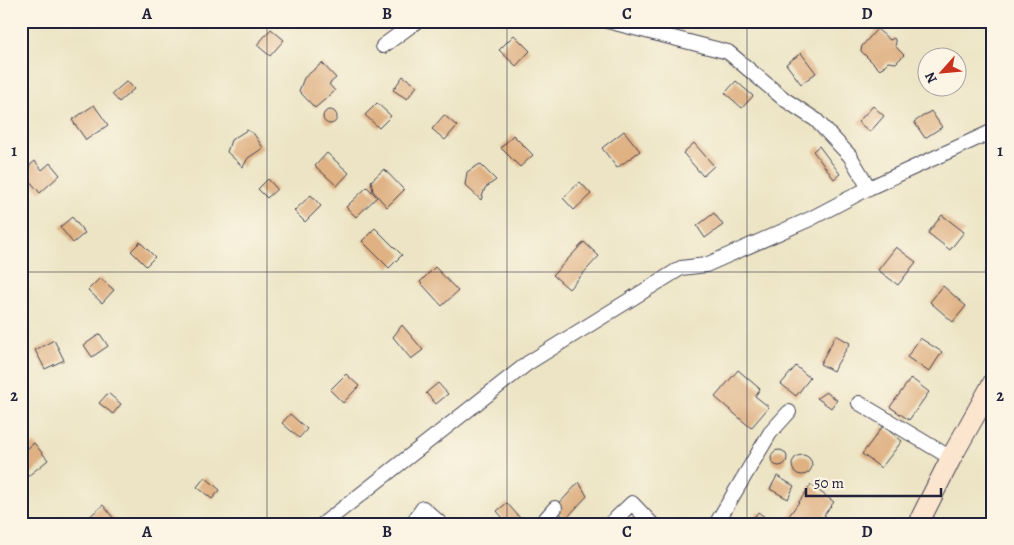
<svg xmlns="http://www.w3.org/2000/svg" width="1014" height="545" font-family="Alegreya,serif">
<rect width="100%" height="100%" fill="#fcf5e5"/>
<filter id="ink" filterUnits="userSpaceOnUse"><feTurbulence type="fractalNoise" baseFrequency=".02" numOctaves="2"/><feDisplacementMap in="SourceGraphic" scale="10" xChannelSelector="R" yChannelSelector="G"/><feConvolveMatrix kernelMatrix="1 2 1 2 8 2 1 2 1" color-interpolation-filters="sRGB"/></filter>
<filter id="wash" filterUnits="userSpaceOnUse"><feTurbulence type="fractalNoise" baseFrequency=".0096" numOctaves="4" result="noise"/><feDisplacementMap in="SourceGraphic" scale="20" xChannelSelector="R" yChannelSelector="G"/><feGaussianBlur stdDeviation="1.12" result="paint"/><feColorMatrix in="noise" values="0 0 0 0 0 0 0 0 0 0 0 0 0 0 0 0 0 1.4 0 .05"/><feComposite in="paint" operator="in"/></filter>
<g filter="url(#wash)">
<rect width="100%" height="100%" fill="#ece4c4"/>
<g id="blocks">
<!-- building -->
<path fill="#dfb183" d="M271,29L284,40L270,56L257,45Z
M877,29L890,40L894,38L896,42L895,46L904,55L896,63L888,62L880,70L861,51L862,46Z
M514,35L530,51L516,66L499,50Z
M801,53L816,73L801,84L786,64Z
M322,63L336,78L329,84L335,91L315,108L299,91L304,78Z
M403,76L417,86L407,99L393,90Z
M127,81L134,89L119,102L112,94Z
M736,81L753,96L742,108L725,93Z
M377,103L391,116L379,128L365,115Z
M94,105L108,125L86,140L72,120Z
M873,106L884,116L870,132L858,122Z
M323 117a7 7 0 1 1 14 0a7 7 0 1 1-14 0Z
M931,111L942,127L925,138L914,122Z
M444,115L457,126L445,140L432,129Z
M247,130L254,134L263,148L248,158L243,167L227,152L231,140Z
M624,131L640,151L617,168L602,148Z
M513,135L533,155L520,167L501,148Z
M694,143L714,166L703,176L683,153Z
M819,146L840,174L834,179L813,151Z
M327,153L349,173L337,186L315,166Z
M35,161L42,170L50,163L60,175L40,193L22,172Z
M480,164L496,180L485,188L481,200L465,185L467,172Z
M384,169L404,190L387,207L373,191L371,181Z
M268,179L277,189L267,198L258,189Z
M580,182L591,194L574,210L563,198Z
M367,187L377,197L356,217L346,207Z
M311,195L321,206L305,222L294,211Z
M714,213L723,225L705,238L697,226Z
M942,215L964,232L950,250L928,233Z
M72,217L85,233L73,243L60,227Z
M375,228L402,255L389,268L362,241Z
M140,242L155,257L146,266L131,251Z
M584,242L599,256L569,289L553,275Z
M896,247L916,262L898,285L878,270Z
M435,267L458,291L442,306L420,282Z
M993,267V280L986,274Z
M100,278L114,290L102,303L88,290Z
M943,286L966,306L953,322L930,302Z
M402,325L423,350L411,359L393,337Z
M100,334L108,346L92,357L84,345Z
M836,335L850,343L833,371L820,364Z
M920,338L942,352L929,372L907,357Z
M54,340L64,360L45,369L35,350Z
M796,366L810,378L796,396L781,384Z
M738,370L760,389L755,396L769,407L751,428L715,397Z
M346,374L359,386L343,403L330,390Z
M911,378L929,392L909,420L890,407Z
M438,383L448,394L436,404L426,393Z
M826,392L837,400L831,408L817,398Z
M108,393L121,404L113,414L99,403Z
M290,414L307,429L299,438L282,423Z
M883,426L902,441L881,468L862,454Z
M34,443L48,460L27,477L21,471V454Z
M771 458a8 8 0 1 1 16 0a8 8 0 1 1-16 0Z
M792 465a10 10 0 1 1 20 0a10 10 0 1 1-20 0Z
M777,476L794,486L788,499L770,489Z
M205,477L220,490L212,499L197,487Z
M579,482L587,496L566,519L555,508Z
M811,485L834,502L824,515L836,524H791L786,520Z
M507,503L520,518L513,524H508L497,511Z
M103,505L118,524H81Z
M758,512L774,524H750Z"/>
</g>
</g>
<g filter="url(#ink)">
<use href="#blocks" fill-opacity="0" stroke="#403f50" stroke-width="1"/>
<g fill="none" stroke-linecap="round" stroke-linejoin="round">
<defs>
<path id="minor" d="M607,21L728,52L784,99L816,120L850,156L869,188
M383,46L417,21
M859,403L951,458
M323,524L528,363L681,268L706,265L810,219L869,188L993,131
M412,524L423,508L441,524
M541,524L555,508
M610,524L632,503L652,524
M716,524L770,433L789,412"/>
<path id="secondary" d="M918,524L951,458L993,383"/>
</defs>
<!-- minor casing -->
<use href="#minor" stroke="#403f50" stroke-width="16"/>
<!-- secondary casing -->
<use href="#secondary" stroke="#403f50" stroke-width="22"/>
<!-- minor -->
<use href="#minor" stroke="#fff" stroke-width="14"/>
<!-- secondary -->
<use href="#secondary" stroke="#fce5cf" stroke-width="20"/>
</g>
</g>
<!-- grid -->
<path fill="none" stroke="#22223b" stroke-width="1" stroke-opacity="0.55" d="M267,21V524M507,21V524M747,21V524M21,272H993"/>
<!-- margin -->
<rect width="1014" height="545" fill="none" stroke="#fcf5e5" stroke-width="55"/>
<!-- north arrow -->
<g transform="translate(942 72) rotate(243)"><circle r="24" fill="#fcf5e5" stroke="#a5a1a1"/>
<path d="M0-4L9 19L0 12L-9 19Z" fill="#c8321e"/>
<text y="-8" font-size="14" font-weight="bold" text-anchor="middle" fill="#22223b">N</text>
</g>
<!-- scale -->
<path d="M806 488v8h135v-8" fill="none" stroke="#22223b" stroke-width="2.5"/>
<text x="814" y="488" font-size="15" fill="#22223b" stroke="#fcf5e5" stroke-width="4" paint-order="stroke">50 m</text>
<rect x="28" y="28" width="958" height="490" fill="none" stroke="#22223b" stroke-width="2"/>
<g font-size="16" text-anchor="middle" font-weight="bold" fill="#22223b">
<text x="147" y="19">A</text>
<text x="387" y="19">B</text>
<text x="627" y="19">C</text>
<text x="867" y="19">D</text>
<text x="14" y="156">1</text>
<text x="1000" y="156">1</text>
<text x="14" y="401">2</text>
<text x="1000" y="401">2</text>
<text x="147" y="537">A</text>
<text x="387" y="537">B</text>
<text x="627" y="537">C</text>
<text x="867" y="537">D</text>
</g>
</svg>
